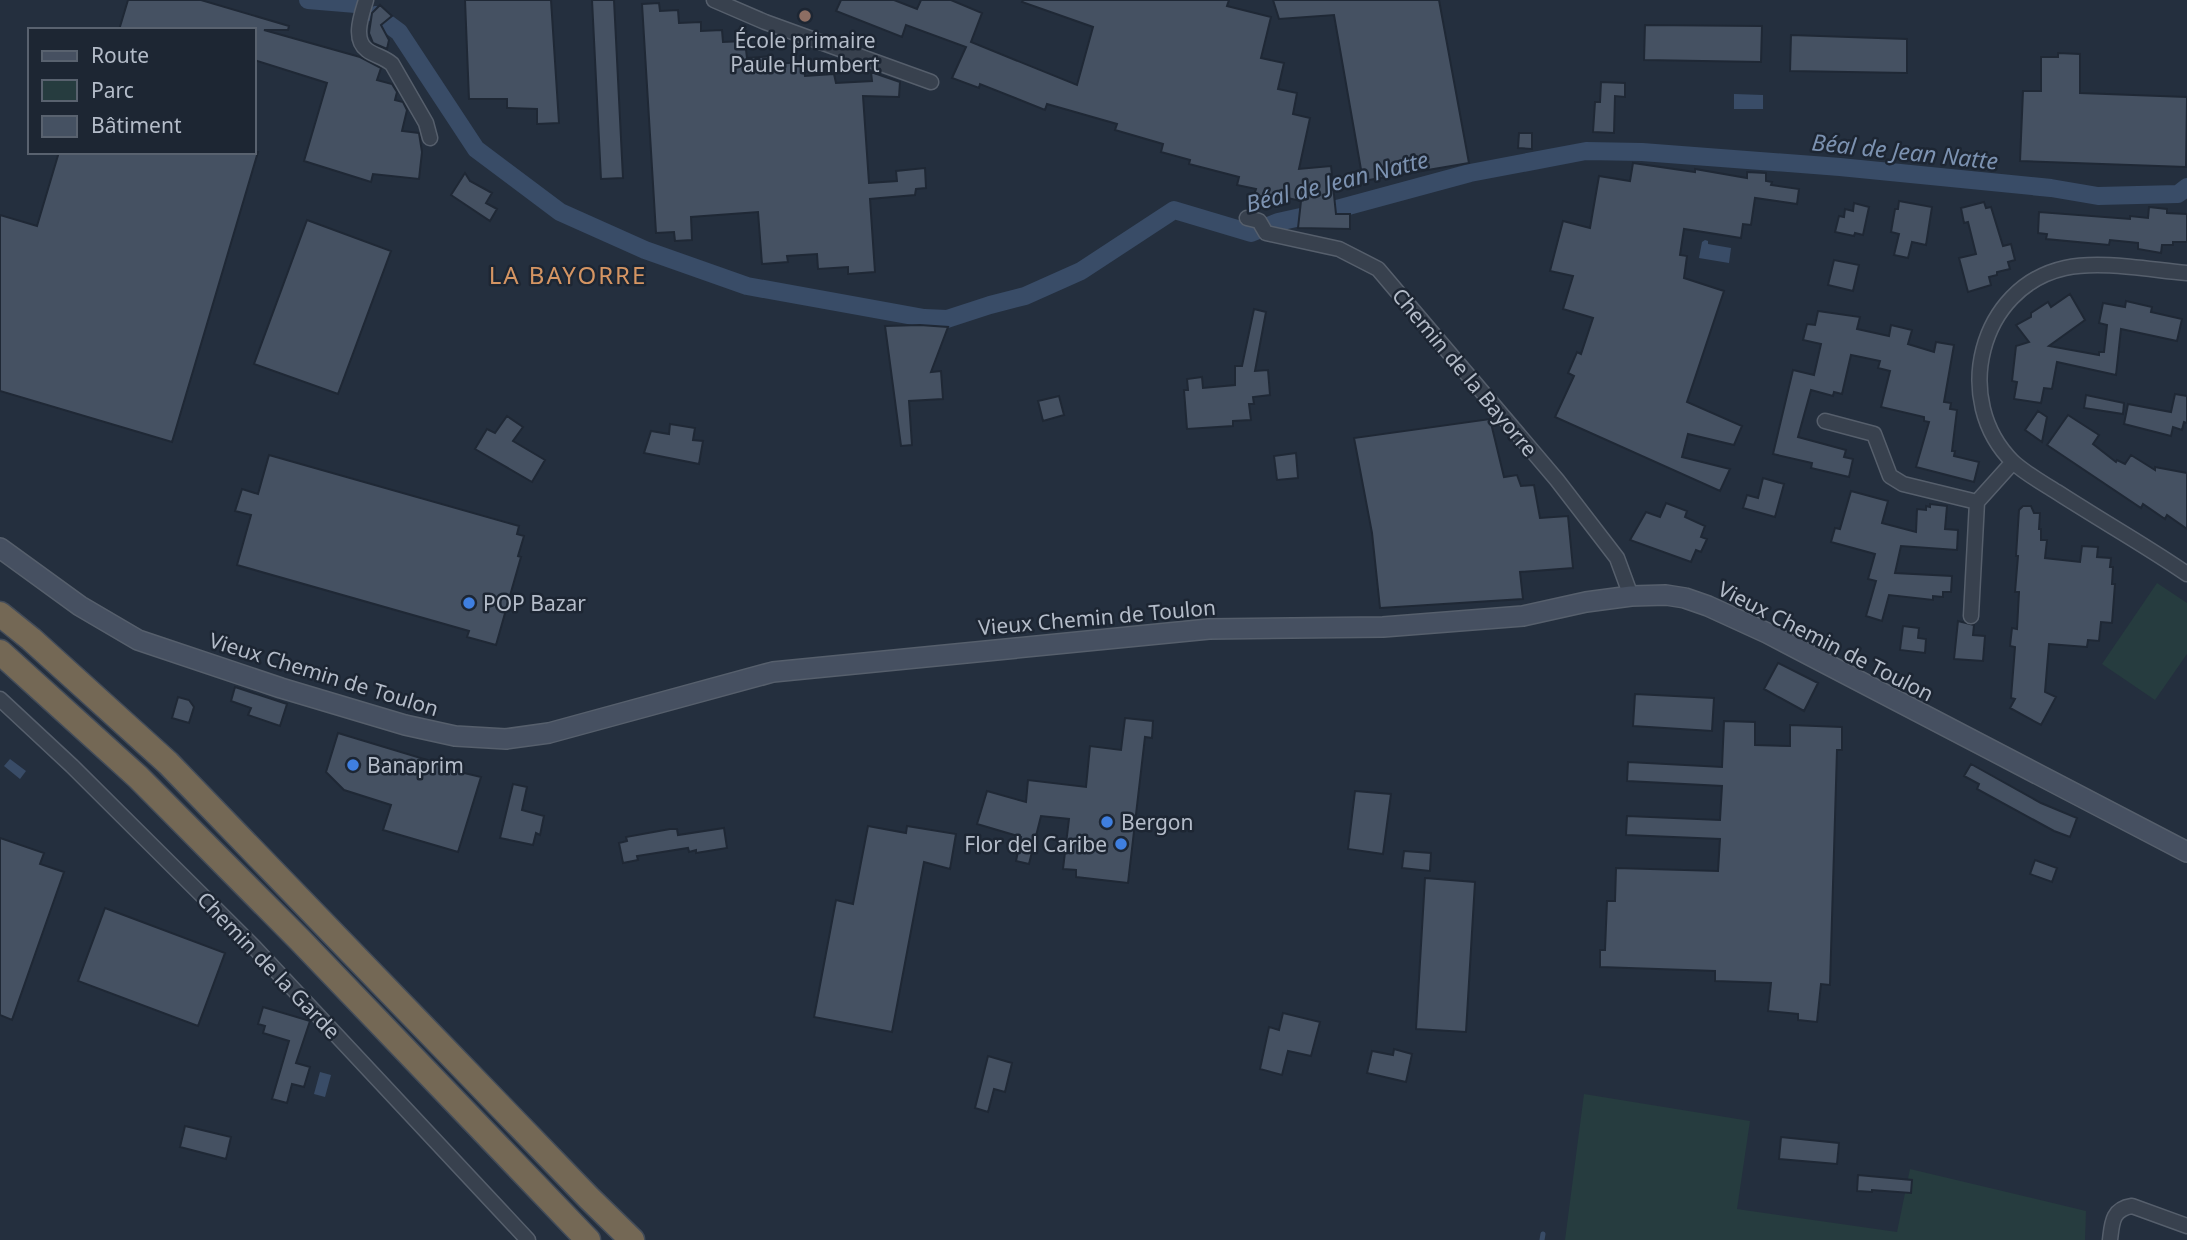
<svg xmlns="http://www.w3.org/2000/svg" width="2187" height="1240" font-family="'Noto Sans',sans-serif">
<rect width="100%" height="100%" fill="#242f3e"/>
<!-- green -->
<path fill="#263c3f" d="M2157,583L2187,603V654L2155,700L2102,664Z
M1584,1094L1750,1121L1737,1209L1897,1232L1910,1169L2086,1211L2085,1240H1565Z"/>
<!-- water -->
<path fill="#394c67" d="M1734,94L1763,95V109H1734Z
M1705,240L1708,241V244L1731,248L1729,263L1699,258L1702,242Z
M10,759L26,771L20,779L4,766Z
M320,1072L331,1075L325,1097L314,1094Z"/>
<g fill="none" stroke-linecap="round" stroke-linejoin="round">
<!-- stream -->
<path stroke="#394c67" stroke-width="5" d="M1542,1240L1543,1234"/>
<!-- canal -->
<path stroke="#394c67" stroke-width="18" d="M308,0L356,4
M376,15L399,32L476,149L560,212L645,250L747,286L924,318L947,319L990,305L1025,296L1081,271L1174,210L1251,233L1278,222L1337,209L1470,173L1586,151L1642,152L1840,167L2051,188L2098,196L2178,194L2187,187"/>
</g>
<!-- building -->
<path fill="#455162" stroke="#1f2835" stroke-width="2" d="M128,0H201L289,26L288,30H264L360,57L381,68L377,80L392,84L397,92L395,100L403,102L407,110L402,131L419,133L422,152L419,179L373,174L371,182L304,161L327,83L254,60V30H119Z
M465,0H551L559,123L537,124V109L507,108V99H469Z
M592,0H614L623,178L601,179Z
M841,0H894L917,9L921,0H951L982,13L971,42L1077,85L1093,27L1022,2L1023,0H1229L1227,6L1271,17L1261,58L1284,63L1278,89L1297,93L1293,114L1310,118L1299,169L1331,166L1336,214H1350V229L1298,228L1301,201L1274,195L1273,199L1254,195L1256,189L1237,185L1239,177L1189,164L1190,160L1161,152L1163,144L1115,130L1117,124L1047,104L1045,110L980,84L979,88L952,78L966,47L906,25L902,37L836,11Z
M1273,0H1439L1469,163L1363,181L1334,15L1279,19Z
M659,3L660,11L678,10L679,23L701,22V31L722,30L723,42L745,41L747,58L773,56L774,64L803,62L805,76L834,74L836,83L872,81L871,72L900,82L899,97L863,96L869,183L897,181L896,171L925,168L926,188L916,189L915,195L870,199L875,272L848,274V267L818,269L817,254L787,256L788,262L762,264L758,212L691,217L692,240L675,241L674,232L656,233L642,4Z
M380,5L392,16L381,25L389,40L387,49L373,43L369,33L372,13Z
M1645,25L1762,26L1761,62L1644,60Z
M1791,35L1907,39V73L1790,71Z
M2058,53L2080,54V93L2187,97L2186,167L2020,161L2023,91H2041V57H2058Z
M1601,82L1625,83V97L1615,96L1614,133L1593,132L1595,102H1600Z
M1519,133H1532V149L1518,148Z
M59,152H258L172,442L0,391V215L37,226Z
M1633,163L1695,172V169L1747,178V172L1766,173V181L1772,182L1771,185L1799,189L1797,204L1755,198L1751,225L1743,224L1741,238L1684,229L1680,255L1687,256L1684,278L1724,291L1687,402L1742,426L1734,445L1688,434L1682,457L1730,469L1720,491L1555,417L1574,376L1568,373L1577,352L1581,354L1593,318L1563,309L1573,276L1550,271L1563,221L1590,228L1599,176L1630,181Z
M465,173L470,181L492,193L486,203L497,209L490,221L451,195Z
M1899,201L1932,207L1926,245L1912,242L1908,258L1894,255L1899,234L1891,232L1895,209H1898Z
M1984,202L1986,208L1991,207L2003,246L2011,244L2015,260L2008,262L2010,269L1997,272V275L1989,277L1991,285L1968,292L1959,258L1976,254L1968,222L1964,223L1961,208Z
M1854,203L1869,207L1863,235L1855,233L1854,236L1835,232L1839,216L1844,217L1845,209L1853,211Z
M2149,207L2167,209V213L2187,214V242H2173V245H2162L2161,253L2138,249V243L2110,240L2109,245L2046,239L2047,234L2038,233L2039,212L2130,219V216L2148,218Z
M307,220L391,251L338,394L254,364Z
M1834,260L1859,265L1853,291L1828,285Z
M2070,294L2085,320L2049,346L2099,355V352H2104L2107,325L2099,323L2103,303L2125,307L2126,301L2152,307L2151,312L2182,319L2177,341L2121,329L2116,375L2057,362L2052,389L2044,388L2041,403L2014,399L2017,382L2012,381L2016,346L2029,342L2016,325L2031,317V313L2048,302L2051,307Z
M1254,309L1266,312L1255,371L1268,370L1270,395L1253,397L1254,404H1249L1251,420L1233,421V426L1187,429L1184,390H1188L1187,379L1202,377L1203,388L1235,385V366H1242Z
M1818,311L1860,317L1857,329L1889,336L1891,325L1912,330L1908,344L1934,352L1936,342L1954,345L1944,402L1951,403L1950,409L1957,410L1952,451H1955L1954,456L1979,462L1974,482L1916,467L1929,422L1924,421V417L1881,407L1890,371L1878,368L1880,361L1851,355L1842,394L1834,392L1833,396L1811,390L1798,437L1846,450L1844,457L1853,459L1849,477L1811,468L1812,463L1773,454L1793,370L1814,375L1821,344L1803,340L1807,324L1815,325Z
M920,325L948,327L931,372L941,371L943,399L909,401L912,445L901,446L885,326Z
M2175,394L2187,396V423L2184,422L2182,430L2173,427L2171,436L2124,424L2128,404L2171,412Z
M2086,395L2124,403L2123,414L2084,408Z
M1059,396L1064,415L1043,421L1038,401Z
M2038,411L2047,417L2042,442L2025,430Z
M2068,415L2099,435L2093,444L2116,462L2117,460L2125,464L2131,455L2155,470V467L2187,473V529L2167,515L2165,519L2143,504L2141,508L2047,445Z
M507,416L523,427L513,441L545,460L532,482L475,449L487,429L495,433Z
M1490,419L1504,477L1517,475L1521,486L1534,485L1540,518L1568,516L1573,568L1520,572L1523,599L1380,608L1372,533L1354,438Z
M670,424L695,428L693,440L703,441L699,464L644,453L651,431L669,434Z
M1296,453L1298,478L1277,480L1274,456Z
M269,455L519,526L517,534L524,536L518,556L521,557L496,645L467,637L469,631L237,565L251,515L235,511L242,489L258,494Z
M1763,478L1784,484L1775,517L1743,508L1747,495L1758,498Z
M1851,491L1888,501L1882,523L1916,532L1917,509L1926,510V506L1930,507V504L1947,506L1945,529L1958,530L1957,550L1901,546L1895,573L1952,576L1951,592H1943V597L1933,596V600L1889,595L1882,621L1866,616L1876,581L1868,579L1875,554L1831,542L1835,528L1840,529Z
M1666,503L1687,511L1685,517L1705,526L1701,537L1707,539L1701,552L1696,550L1691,562L1630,540L1646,512L1660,517Z
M2023,506H2031L2034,513H2040L2039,529H2041V540H2047L2045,558L2080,562L2082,546L2098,547L2097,557L2111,558L2110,567H2113L2112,584H2115L2112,623L2101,622L2099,641L2088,640L2087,647L2049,644L2045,692L2056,697L2041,725L2010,708L2015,699L2011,698L2015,647L2010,646L2012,628L2017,629L2019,592H2015L2018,556H2016L2019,510Z
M1958,621L1974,625L1973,635L1985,636L1983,661L1954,659Z
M1903,626L1919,628L1918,638L1926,639L1925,653L1900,650Z
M1778,663L1818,683L1804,711L1764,689Z
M235,687L287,704L280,726L248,715L251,708L231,701Z
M1635,694L1714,698L1712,731L1633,726Z
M178,697L189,700L194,707L189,723L172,718Z
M1125,718L1153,721L1152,738L1145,737L1128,883L1076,877V870L1063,869L1069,819L1041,816L1029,864L1016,861L1021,837L977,824L987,791L1026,802L1028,780L1086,787L1090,746L1121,750Z
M1724,721L1755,722V745L1790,746V725L1842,727V750H1837L1830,985L1821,984L1817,1022L1798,1020V1014L1768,1011L1771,983L1715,981V971L1600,967V950H1605L1607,901H1615L1616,868L1718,871L1720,839L1626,835L1627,816L1720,820L1722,786L1627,781L1628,762L1722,767Z
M338,733L447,766V769L481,777L458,852L383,830L391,805L344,790L326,772Z
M1971,764L2041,803L2077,818L2070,837L2054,831L1977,789L1979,784L1964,776Z
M513,784L527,787L522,810L544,816L540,835L536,833L533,845L500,838Z
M1355,791L1391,794L1383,854L1348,849Z
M868,826L906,833L907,826L956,834L950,869L924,862L892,1032L814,1017L836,900L853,904Z
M724,828L727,848L696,853V850L689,852L688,848L637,856L638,860L623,863L619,843L627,841L626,837L670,829H677L678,835Z
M0,838L44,853L40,864L64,872L12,1020L0,1015Z
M1404,851L1431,853L1430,871L1402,868Z
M2035,860L2057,868L2052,882L2030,874Z
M1425,878L1475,882L1466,1032L1416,1029Z
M105,908L225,953L198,1026L78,981Z
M263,1007L310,1021L296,1063L310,1067L304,1087L292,1084L287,1103L272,1099L289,1041L263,1033L265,1026L258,1024Z
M1283,1013L1320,1022L1311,1056L1288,1051L1282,1075L1260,1069L1269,1027L1279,1030Z
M1394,1049L1412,1054L1406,1082L1367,1073L1372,1051L1393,1055Z
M988,1056L1012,1063L1005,1092L994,1089L988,1112L975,1108Z
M185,1126L231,1137L226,1159L180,1147Z
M1781,1137L1839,1143L1837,1164L1779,1159Z
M1858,1175L1912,1180L1911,1193L1872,1190V1192L1857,1191Z"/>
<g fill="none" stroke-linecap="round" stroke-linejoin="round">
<defs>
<path id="street" d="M366,0C362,14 352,39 367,50C375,56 384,57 392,64L426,123L430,138
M714,0L765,22L931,82
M1247,218L1259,221L1266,233L1339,249L1378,269L1557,480L1617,558L1631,596
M2187,273C2150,270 2101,260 2065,268C1979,287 1951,401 2013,462C2026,474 2043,483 2057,492C2100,520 2145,545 2187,574
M1825,421L1874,434L1890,476L1903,484L1977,502
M1971,616L1977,502L2013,462
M0,699L72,766L254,947L528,1240
M2110,1240C2112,1223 2112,1209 2132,1206L2187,1226"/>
<path id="secondary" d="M0,548L80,606L138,640L281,688L405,725L455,736L506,739L549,733L773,672L1209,629L1383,627L1523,616L1586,602L1631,596L1666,595L1685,598L1708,606L1767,633L2187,852"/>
<path id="highway" d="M0,614L31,639L168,763L589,1198L632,1240
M0,652L138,777L300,940L588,1240"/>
</defs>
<!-- street casing -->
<use href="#street" stroke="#565f6c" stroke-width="17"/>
<!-- secondary casing -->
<use href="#secondary" stroke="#565f6c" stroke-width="22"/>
<!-- highway casing -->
<use href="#highway" stroke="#434c59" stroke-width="27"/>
<!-- street -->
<use href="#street" stroke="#38414e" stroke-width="14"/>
<!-- secondary -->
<use href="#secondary" stroke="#465061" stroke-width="19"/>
<!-- highway -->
<use href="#highway" stroke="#746855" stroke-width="24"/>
</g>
<!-- markers -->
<circle fill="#8d6e63" stroke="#1d2633" stroke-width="2.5" cx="805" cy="16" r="7"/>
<g fill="#3f7fe0" stroke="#1d2633" stroke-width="2.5">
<circle cx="469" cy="603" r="7"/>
<circle cx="353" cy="765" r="7"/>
<circle cx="1107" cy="822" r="7"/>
<circle cx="1121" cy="844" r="7"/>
</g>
<g text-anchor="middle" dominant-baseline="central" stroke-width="5" stroke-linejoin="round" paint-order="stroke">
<!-- poi labels -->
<g font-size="21" fill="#b4bcc9" stroke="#1d2633" text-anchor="start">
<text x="805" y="40" text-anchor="middle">École primaire<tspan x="805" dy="24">Paule Humbert</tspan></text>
<text x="483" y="603">POP Bazar</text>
<text x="367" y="765">Banaprim</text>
<text x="1121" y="822">Bergon</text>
<text x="1107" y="844" text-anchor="end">Flor del Caribe</text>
</g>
<!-- street labels -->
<g font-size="21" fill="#b4bcc9" stroke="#1d2633">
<text transform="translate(1465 372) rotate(50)">Chemin de la Bayorre</text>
<text transform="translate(1097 617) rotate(-5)">Vieux Chemin de Toulon</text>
<text transform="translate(1826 641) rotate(27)">Vieux Chemin de Toulon</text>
<text transform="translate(324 674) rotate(17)">Vieux Chemin de Toulon</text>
<text transform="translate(269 965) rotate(46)">Chemin de la Garde</text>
</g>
<!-- water labels -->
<g font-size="23" font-style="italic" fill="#7c92b1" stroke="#1d2633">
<text transform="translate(1905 151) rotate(6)">Béal de Jean Natte</text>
<text transform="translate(1337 181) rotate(-14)">Béal de Jean Natte</text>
</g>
<!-- quarter labels -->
<g font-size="24" letter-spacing="2" fill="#d59563" stroke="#1d2633">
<text x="568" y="274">LA BAYORRE</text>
</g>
</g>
<!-- legend -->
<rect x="28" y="28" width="228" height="126" fill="#1d2633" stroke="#59626f" stroke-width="2"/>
<rect x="42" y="51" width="35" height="10" fill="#465061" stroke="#59626f" stroke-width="2"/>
<text x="91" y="63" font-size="21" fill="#b4bcc9">Route</text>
<rect x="42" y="80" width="35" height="21" fill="#263c3f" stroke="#59626f" stroke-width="2"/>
<text x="91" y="98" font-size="21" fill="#b4bcc9">Parc</text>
<rect x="42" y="116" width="35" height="21" fill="#455162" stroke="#59626f" stroke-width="2"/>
<text x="91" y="133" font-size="21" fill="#b4bcc9">Bâtiment</text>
</svg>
